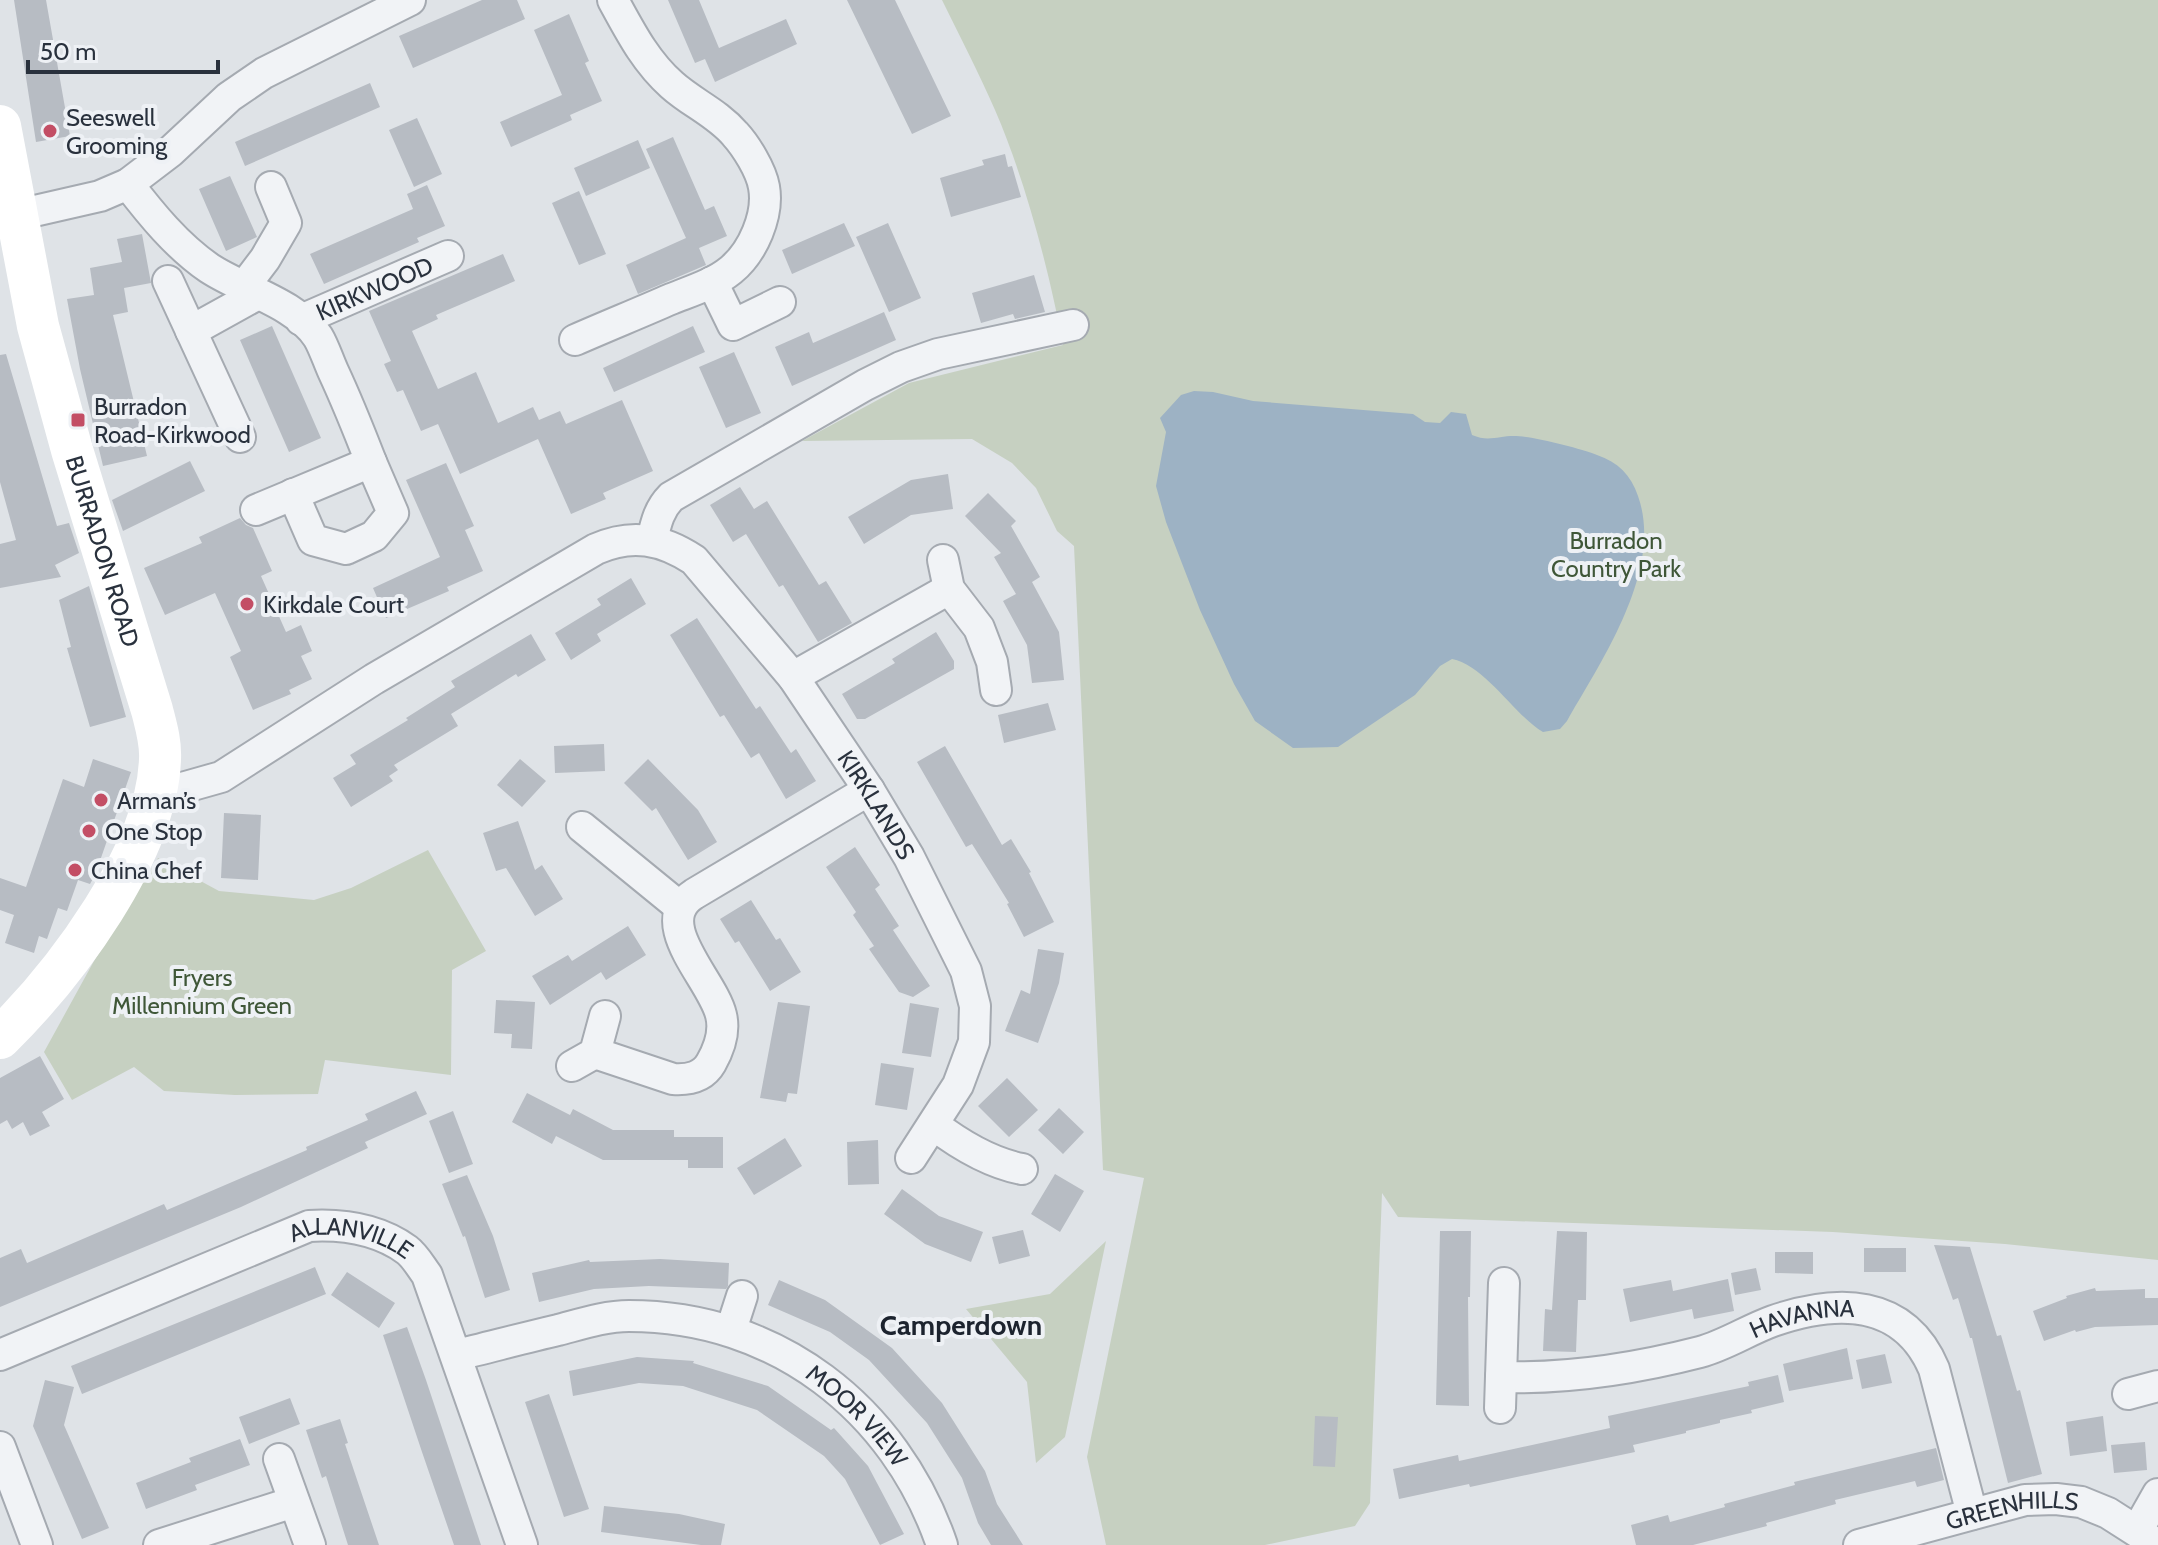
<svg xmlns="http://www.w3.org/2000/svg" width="2158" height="1545" font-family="Cabin,sans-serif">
<rect width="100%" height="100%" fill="#dfe3e7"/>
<!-- green -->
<path fill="#c6d0c1" d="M942,0H2158V1260L2005,1244L1833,1232L1398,1217L1382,1193L1370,1503L1355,1526L1265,1545H1106L1087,1457L1144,1178L1103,1170L1074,546L1057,531L1036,488L1012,463L972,439L802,441L909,383L1063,345C1049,270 1025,179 995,110C979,73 960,37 942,0Z
M428,850L486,951L452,970L451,1075L325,1060L318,1094L235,1095L164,1091L134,1067L72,1100L44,1052L94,961L158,858L219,891L314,900L351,888Z
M1106,1241L1065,1437L1036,1463L1027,1382L966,1309L1050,1294Z"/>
<!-- water -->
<path fill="#9db2c4" d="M1194,391L1213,392L1253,401L1413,414L1425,422L1440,423L1451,412L1466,414L1472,435C1488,442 1498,436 1514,436C1532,436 1579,448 1597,455C1618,462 1631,475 1638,496C1664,569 1602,660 1567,721L1560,729L1543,732C1513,714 1486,666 1452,659L1440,666L1415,695L1338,747L1293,748L1255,721L1234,684L1200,610L1166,522L1156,486L1166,432L1160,418L1181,395Z"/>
<!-- building -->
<path fill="#b7bcc3" d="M14,0H46L70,136L36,142Z
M482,0H517L525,19L413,68L399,36Z
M668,0H699L719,48L786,19L797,44L715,82L705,59L695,63Z
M847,0H895L951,116L912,134Z
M569,14L589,61L585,63L602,101L570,115L572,120L511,147L500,122L562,95L534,30Z
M370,83L380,107L245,166L235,142Z
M417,118L442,174L414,187L389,130Z
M673,137L705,210L714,206L727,236L699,248L706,265L638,294L626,265L686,238L646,149Z
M638,140L650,168L586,196L574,168Z
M1005,154L1008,167L1012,166L1021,197L951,217L940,178L984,165L982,160Z
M230,176L257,237L226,251L199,189Z
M427,185L445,226L417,238L419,242L324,284L310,254L413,209L407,194Z
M579,191L606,254L579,265L552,203Z
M844,223L855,246L792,274L782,250Z
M888,223L921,298L889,312L856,237Z
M142,234L151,283L124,288L128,312L113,315L147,456L103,466L80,369L67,299L94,295L90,268L122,262L117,239Z
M503,254L515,281L436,315L438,319L412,331L438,389L476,372L498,423L533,407L539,420L560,411L566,424L622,400L653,471L603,493L606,499L571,514L538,439L460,474L438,424L421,431L403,390L397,392L384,364L391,361L369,311Z
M1034,275L1045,312L1015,319L1013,314L981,323L972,293Z
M884,312L896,340L792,386L775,347L809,332L813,343Z
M272,326L321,438L289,452L240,340Z
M693,326L705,352L614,392L603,368Z
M734,352L761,413L726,428L699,367Z
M6,354L57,526L69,523L79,553L55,565L61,577L0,588V544L16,540L0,482V355Z
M190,461L205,491L123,531L112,500Z
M446,463L474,526L465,530L483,571L447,587L449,591L386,618L373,588L440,557L406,480Z
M948,474L953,509L911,515L864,544L848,517L911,480Z
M740,487L754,509L767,501L819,585L826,581L852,623L818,642L783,585L779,587L746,534L733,542L710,505Z
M988,493L1016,521L1011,526L1040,577L1032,582L1059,632L1064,680L1032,683L1027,645L1003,601L1016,594L994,557L1001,553L965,516Z
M240,518L246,525L253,528L272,571L261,576L286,632L301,625L312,651L301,656L312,679L289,690L291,694L253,710L230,657L241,651L215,593L165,615L144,568L202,543L199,537Z
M631,578L646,604L597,634L601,641L571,660L555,633L601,605L597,599Z
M89,586L126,717L90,727L67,648L71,647L59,600Z
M697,618L756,709L760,706L791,753L796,749L816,781L786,799L759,753L751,758L724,715L720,717L670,635Z
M936,632L954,661V669L865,719H857L842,694L895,663L892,659Z
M531,634L546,660L518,677L516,674L451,714L458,726L394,765L398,770L389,776L393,781L351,807L333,778L356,764L350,755L408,720L406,718L455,687L451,681Z
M1048,703L1056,730L1004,743L998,715Z
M604,744L605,771L555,773L554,746Z
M945,746L1002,845L1011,839L1031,872L1029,873L1054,922L1024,937L1007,904L1009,903L991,874L972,844L966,847L917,762Z
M93,759L131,772L95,875L90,884L78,880L67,911L58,908L47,939L39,936L34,953L5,943L14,915L0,910V878L26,887L63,779L84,787Z
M520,759L546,781L522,807L497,785Z
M648,759L698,810L717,842L688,860L656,808L652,811L624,783Z
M224,813L261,815L258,880L221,878Z
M518,821L535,870L542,865L563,899L535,916L506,868L496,871L483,833Z
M855,847L880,885L875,889L899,926L893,930L930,986L913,997L899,992L878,962L869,949L874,946L853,915L856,912L826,867Z
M751,900L776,940L780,938L801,972L770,991L739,941L735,943L720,919Z
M628,926L646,955L606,980L601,972L550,1005L532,976L568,955L572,961Z
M1038,949L1064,953L1059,983L1038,1043L1005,1031L1021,990L1030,994Z
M496,1000L535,1002L532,1049L511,1048L512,1034L494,1033Z
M778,1002L810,1006L797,1094L788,1093L786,1102L760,1098Z
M910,1003L939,1008L931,1057L902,1053Z
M40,1056L64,1099L42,1112L50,1126L30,1136L23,1122L12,1129L7,1120L0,1124V1078Z
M881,1063L914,1068L907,1110L875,1105Z
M1007,1078L1038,1110L1009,1137L978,1106Z
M416,1091L427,1114L365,1142L368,1148L241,1207L0,1307V1258L21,1249L27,1263L164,1204L167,1210L307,1150L306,1147L368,1120L365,1114Z
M527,1093L570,1115L573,1109L613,1130H674V1137H723V1168H688V1160H603L556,1136L552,1144L512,1122Z
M1059,1108L1084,1132L1063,1154L1038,1130Z
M453,1111L473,1164L449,1173L429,1121Z
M785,1138L802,1166L754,1195L737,1168Z
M878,1140L879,1184L848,1185L847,1142Z
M1055,1174L1084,1191L1060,1232L1031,1214Z
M467,1175L493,1236L510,1290L485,1298L465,1236L463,1237L442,1184Z
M902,1189L939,1216L983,1232L971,1262L925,1244L884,1214Z
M1023,1230L1030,1256L999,1264L992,1237Z
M1440,1231H1471L1470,1297H1468L1469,1406L1436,1405Z
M1557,1231L1587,1232L1586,1300H1578L1576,1352L1543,1351L1545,1309L1552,1310Z
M1934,1245L1970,1247L1997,1336L2001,1335L2017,1391L2020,1390L2042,1474L2008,1483L1972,1338H1970L1958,1298L1953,1300Z
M1864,1248H1906V1272H1864Z
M1775,1252H1813V1274L1775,1273Z
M660,1259L729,1263L728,1286L726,1289L649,1286L594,1289L539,1302L532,1273L589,1260L590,1262Z
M315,1267L326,1294L82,1394L71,1366Z
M1756,1268L1761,1290L1735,1295L1731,1273Z
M347,1272L395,1303L379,1328L331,1295Z
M1728,1279L1734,1311L1694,1319L1692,1309L1630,1322L1623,1289L1671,1280L1673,1291Z
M779,1280L825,1300L892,1348L942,1403L985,1471L997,1504L1023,1545H991L978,1523L962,1478L927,1423L869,1360L830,1332L768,1305Z
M2095,1288L2096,1291L2145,1289V1298H2158V1325L2095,1327L2076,1332L2075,1330L2044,1341L2033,1311L2067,1298L2066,1296Z
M407,1327L426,1380L481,1545H454L422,1452L383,1335Z
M1847,1348L1853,1379L1789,1391L1783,1364Z
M1885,1354L1892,1383L1862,1389L1856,1360Z
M637,1357L694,1361L693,1363L768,1386L831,1430L834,1428L868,1466L904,1534L880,1545L845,1479L824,1456L757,1410L683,1386L639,1383L573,1396L569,1371Z
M1778,1375L1784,1402L1751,1410L1752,1413L1720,1420V1423L1686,1431V1433L1633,1445L1635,1452L1470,1487L1469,1484L1399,1499L1393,1469L1458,1455L1459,1461L1610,1428L1608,1416L1749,1386L1748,1382Z
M45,1380L74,1387L64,1425L109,1528L82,1539L33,1426Z
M549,1394L589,1509L564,1517L525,1402Z
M290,1398L300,1424L249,1444L239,1417Z
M1315,1416L1338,1417L1335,1467L1313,1466Z
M2103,1416L2107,1451L2070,1456L2066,1422Z
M340,1419L348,1443L345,1444L379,1545H348L326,1476L322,1478L306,1430Z
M240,1439L250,1465L195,1485L197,1490L146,1509L136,1483L191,1462L189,1458Z
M2145,1442L2147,1470L2114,1473L2111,1445Z
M1936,1448L1944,1480L1917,1487L1915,1481L1856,1495L1835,1500L1836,1504L1766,1523L1767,1526L1693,1545H1636L1631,1525L1668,1515L1670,1522L1725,1507L1724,1504L1795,1485L1794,1482Z
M604,1506L679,1514L725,1524L721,1545H701L601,1532Z"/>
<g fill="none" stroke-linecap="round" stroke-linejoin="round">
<defs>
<g id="minor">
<path d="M128,184C151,214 177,246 209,268C242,290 296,303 318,337C324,347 328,360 333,371C347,401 359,431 371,462L256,510"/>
<path d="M17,215L100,196L128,184L170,152L229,97L264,73L410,0"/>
<path d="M168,281L240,437"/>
<path d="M712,282L733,325L780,302"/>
<path d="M243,288L265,259L286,223L271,187"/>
<path id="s1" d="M301,320L448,256"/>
<path d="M191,331L258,294"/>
<path d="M575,340C607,326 639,313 671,299C691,291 714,284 731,270C753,252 769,215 764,187C761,170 746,146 735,134C717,113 692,103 672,85C645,61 630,31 613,0"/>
<path d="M293,494L313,540L346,549L374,536L393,513L371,462"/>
<path d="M652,540C656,523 659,509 671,497L865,385L901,367L938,354L1073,325"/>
<path d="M943,560L949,589L979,628L992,662L996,690"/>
<path d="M793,677L949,589"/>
<path id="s2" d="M157,787L182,788L221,777L374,679L596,549C632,533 662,539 694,560L793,677L869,790L909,857L966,971L975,1006L974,1042L958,1085L911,1158"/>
<path d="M582,827L680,907"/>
<path d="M595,1053L673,1079C689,1080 703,1077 711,1063C719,1049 725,1031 721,1015C713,980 649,923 694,894L869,790"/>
<path d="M572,1066L595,1053L605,1016"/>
<path d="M934,1125C959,1144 991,1163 1022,1169"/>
<path d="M731,1330L742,1296"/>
<path id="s3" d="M0,1355L309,1226C344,1224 378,1229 407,1250C415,1256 421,1267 427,1275L522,1545"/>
<path id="s4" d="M457,1355C490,1347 524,1338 558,1330C581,1324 605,1316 629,1316C776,1316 895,1408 942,1545"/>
<path id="s5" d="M1501,1377C1569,1379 1634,1369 1700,1352C1726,1345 1748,1330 1773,1321C1837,1299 1904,1298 1934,1369L1972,1514"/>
<path d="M2128,1394L2158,1386"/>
<path d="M1500,1408L1504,1283"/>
<path d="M0,1447L37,1545"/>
<path d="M279,1459L310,1545"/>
<path d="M2137,1531L2158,1494"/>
<path d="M159,1545L294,1502"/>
<path id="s6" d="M1859,1545L2025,1500L2056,1499L2081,1502L2108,1513L2158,1545"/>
</g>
</defs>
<!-- minor casing -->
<use href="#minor" stroke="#a5aab1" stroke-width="34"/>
<!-- minor -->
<use href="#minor" stroke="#f1f3f6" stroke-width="30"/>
<!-- secondary -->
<path stroke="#fff" stroke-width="42" id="s7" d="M0,126L38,326L72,450L152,710C156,726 161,742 160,759C157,853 65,974 0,1038"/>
</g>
<!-- markers -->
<g fill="#c34e65" stroke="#eef1f5" stroke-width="3">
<circle cx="50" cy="131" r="8"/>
<rect x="70" y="412" width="16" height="16" rx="4"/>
<circle cx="247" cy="604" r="8"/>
<circle cx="101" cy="800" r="8"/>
<circle cx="89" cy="831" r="8"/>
<circle cx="75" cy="870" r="8"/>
</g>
<g text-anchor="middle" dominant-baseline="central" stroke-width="8" stroke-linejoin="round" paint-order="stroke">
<!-- poi labels -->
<g font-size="24" fill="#29313d" stroke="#eef1f5" text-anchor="start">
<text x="66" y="117">Seeswell<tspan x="66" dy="28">Grooming</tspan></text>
<text x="94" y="406">Burradon<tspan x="94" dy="28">Road-Kirkwood</tspan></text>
<text x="263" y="604">Kirkdale Court</text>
<text x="117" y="800">Arman’s</text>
<text x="105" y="831">One Stop</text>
<text x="91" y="870">China Chef</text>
</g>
<!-- street labels -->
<g font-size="24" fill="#29313d" stroke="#eef1f5">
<text stroke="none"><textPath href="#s1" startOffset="80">KIRKWOOD</textPath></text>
<text stroke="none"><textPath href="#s7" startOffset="438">BURRADON ROAD</textPath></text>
<text stroke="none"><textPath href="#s2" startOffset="914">KIRKLANDS</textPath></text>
<text stroke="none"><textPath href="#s3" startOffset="378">ALLANVILLE</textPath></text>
<text stroke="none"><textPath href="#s5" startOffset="310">HAVANNA</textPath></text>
<text stroke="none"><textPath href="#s4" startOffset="434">MOOR VIEW</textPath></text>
<text stroke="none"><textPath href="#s6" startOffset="158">GREENHILLS</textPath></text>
</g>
<!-- park labels -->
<g font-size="24" fill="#3f5738" stroke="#eef1f5">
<text x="1616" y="540">Burradon<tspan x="1616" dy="28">Country Park</tspan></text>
<text x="202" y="977">Fryers<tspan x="202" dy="28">Millennium Green</tspan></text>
</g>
<!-- quarter labels -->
<g font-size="28" font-weight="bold" fill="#1c232e" stroke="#eef1f5">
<text x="961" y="1325">Camperdown</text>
</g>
</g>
<!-- scale -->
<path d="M28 60v12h190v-12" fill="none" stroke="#29313d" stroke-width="4"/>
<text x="40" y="60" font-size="24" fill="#29313d" stroke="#eef1f5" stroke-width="6" paint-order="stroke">50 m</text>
</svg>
